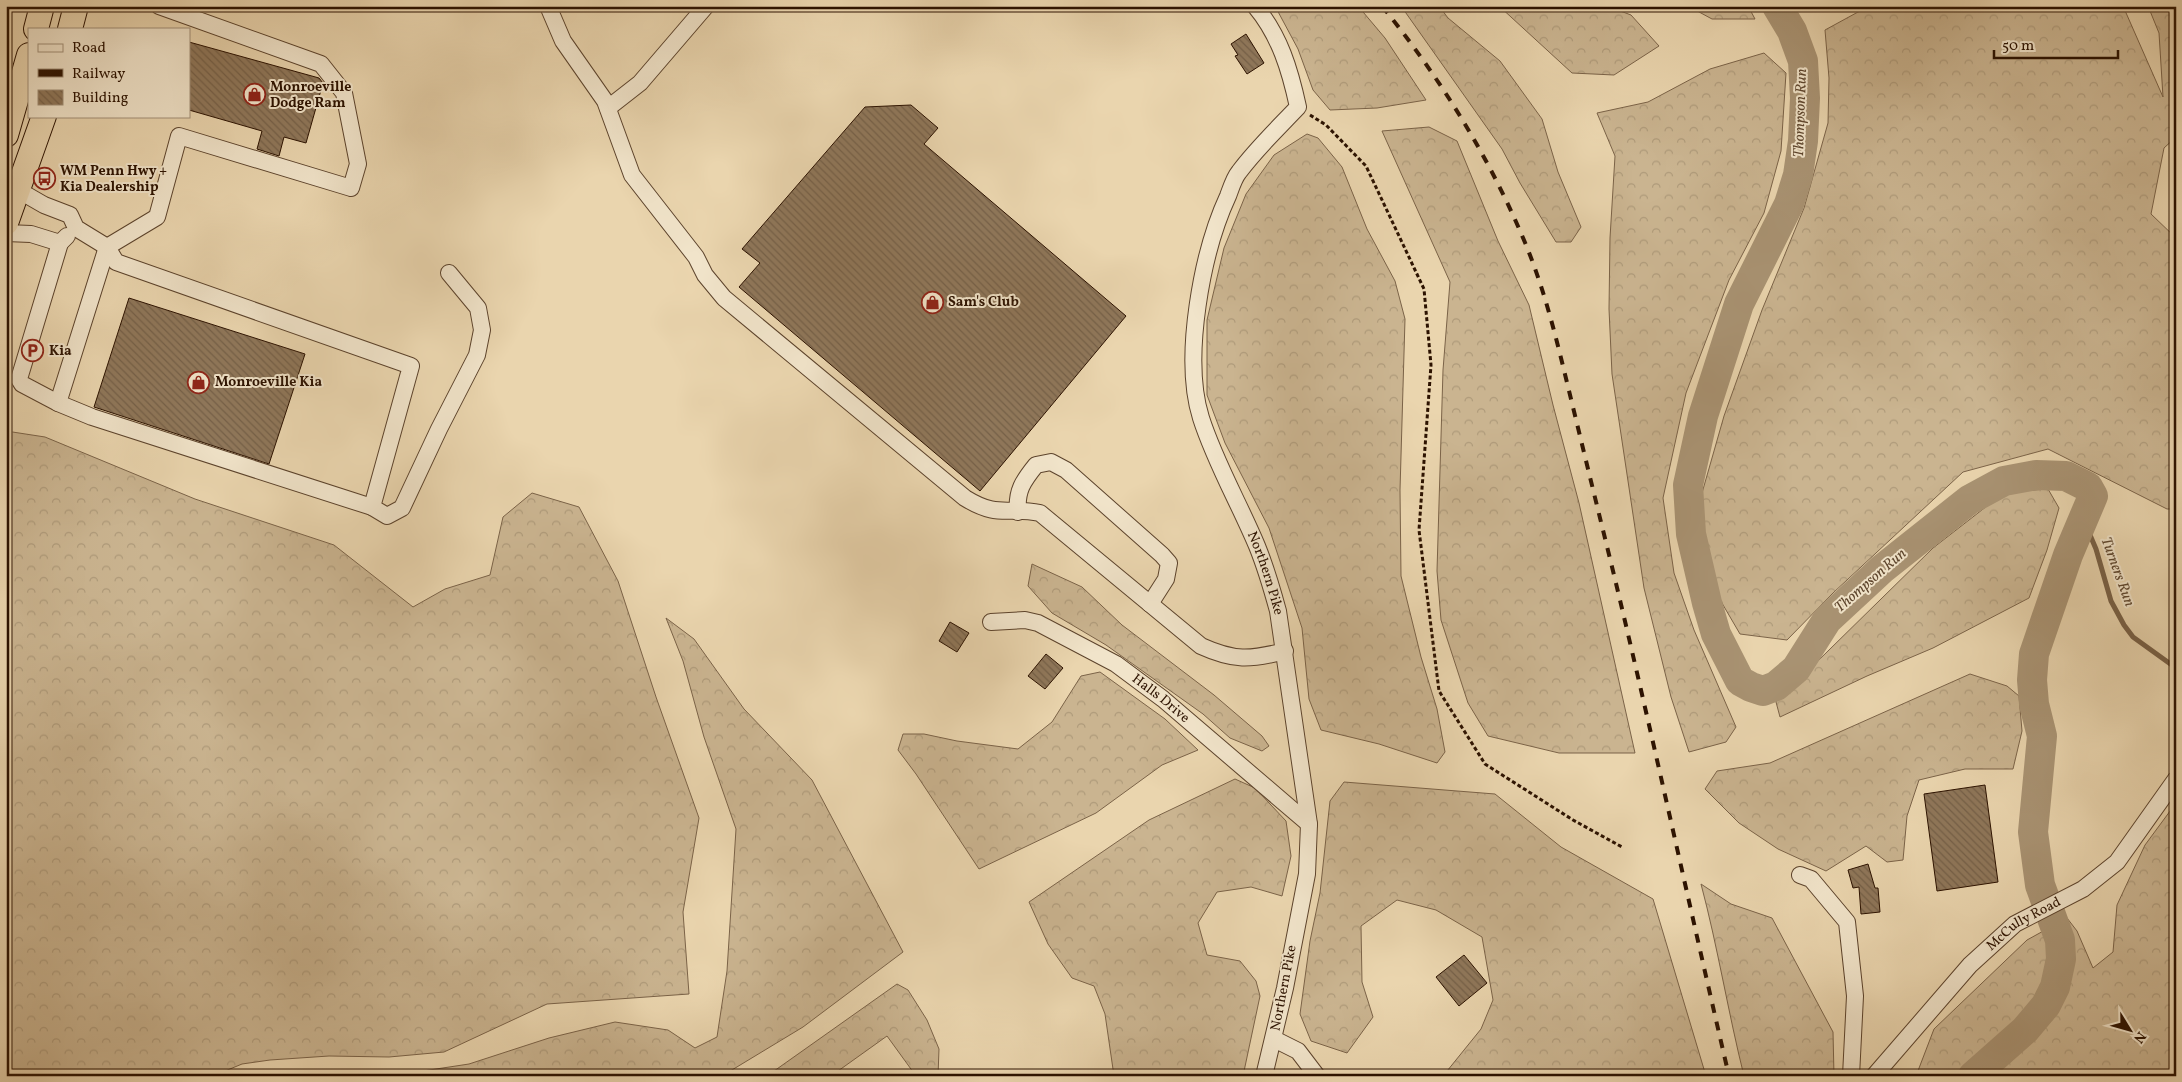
<svg xmlns="http://www.w3.org/2000/svg" width="2182" height="1082" font-family="Vollkorn,serif">
<defs>
<pattern id="forest-crowns" width="20" height="18" patternUnits="userSpaceOnUse" patternTransform="scale(1.25)"><rect width="20" height="18" fill="#cab490"/><path d="M2 6a3 3 0 1 1 6 0M12 15a3 3 0 1 1 6 0" fill="none" stroke="#ae9a7a"/></pattern>
<pattern id="building-back-hatch" width="6" height="6" patternUnits="userSpaceOnUse" patternTransform="scale(1.25)"><rect width="6" height="6" fill="#8f775a"/><path d="M-1 5l2 2M0 0l6 6M5-1l2 2" fill="none" stroke="#756048"/></pattern>
</defs>
<rect width="100%" height="100%" fill="#ead5ae"/>
<filter id="stains"><feTurbulence type="fractalNoise" baseFrequency=".004" numOctaves="4"/><feColorMatrix values="0 0 0 0 .2 0 0 0 0 .09 0 0 0 0 .02 0 0 0 .5 -.17"/></filter>
<radialGradient id="worn" r=".72"><stop offset=".6" stop-color="#630" stop-opacity="0"/><stop offset="1" stop-color="#630" stop-opacity=".3"/></radialGradient>
<!-- forest -->
<path fill="url(#forest-crowns)" stroke="#7b6348" d="M1275,6H1358L1385,38L1426,100L1377,108L1330,110L1313,90L1298,49Z
M1401,6H1439L1448,18L1500,61L1542,119L1558,172L1581,227L1571,242H1556L1520,183L1502,149Z
M1499,6H1607L1631,15L1659,46L1614,75L1572,73Z
M1688,6H1748L1755,19H1712Z
M1869,6H2123L2163,97L2159,33L2148,6H2176V137L2164,148L2151,214L2176,238V509H2167L2048,449L1963,472L1833,593L1787,640L1740,634L1712,586L1700,500L1724,416L1762,310L1804,208L1828,123L1829,78L1825,30Z
M1764,53L1786,73L1781,151L1764,213L1729,280L1686,393L1663,498L1674,573L1694,630L1736,727L1726,742L1689,752L1671,697L1644,588L1612,374L1609,309L1610,238L1615,156L1597,113L1648,102L1710,69Z
M1429,127L1457,141L1498,241L1529,305L1553,405L1579,503L1635,753H1559L1488,736L1468,703L1441,620L1437,571L1443,370L1450,282L1382,131Z
M1307,134L1318,138L1342,167L1367,229L1395,281L1405,319L1400,490L1401,576L1421,657L1437,709L1445,752L1437,763L1379,744L1321,730L1309,699L1302,628L1269,528L1225,443L1207,395V320L1224,248L1246,194L1274,155Z
M6,431L45,437L195,499L334,545L413,607L445,589L490,575L503,517L532,493L579,507L618,581L656,697L699,818L683,912L689,994L547,1004L444,1052L389,1057L329,1056L270,1060L242,1064L213,1076H6Z
M2048,489L2059,508L2047,550L2029,598L1933,648L1867,676L1780,717L1776,702L1933,548L2005,492Z
M1032,564L1082,587L1122,625L1214,695L1262,736L1269,746L1262,751L1230,738L1203,714L1106,645L1052,613L1028,586Z
M666,618L694,639L744,709L812,780L903,952L803,1027L722,1076H390L469,1064L549,1038L615,1022L668,1030L695,1048L717,1037L727,971L736,829L704,737L683,661Z
M1100,672L1165,719L1198,750L1162,765L1096,813L979,869L916,774L898,750L903,734H924L957,741L1018,749L1052,722L1081,676Z
M1970,674L2007,686L2019,696L2022,731L2013,769H1965L1919,780L1907,816L1903,860L1887,862L1866,846L1826,871L1778,849L1739,823L1705,789L1717,771L1770,763Z
M1235,779L1255,788L1286,821L1291,856L1282,896L1251,887L1217,892L1198,923L1207,955L1240,961L1256,981L1260,996L1243,1076H1114L1105,1014L1094,986L1072,978L1048,944L1029,902L1149,820Z
M1344,782L1495,794L1561,847L1653,899L1706,1076H1443L1481,1029L1493,1000L1482,937L1436,910L1397,900L1361,926L1362,982L1373,1017L1347,1053L1311,1041L1300,1014L1310,941L1320,893L1330,801Z
M2176,803V1073L2174,1076H1916L1934,1029L2027,940L2067,918L2077,931L2093,968L2113,952L2117,905L2145,845Z
M1701,884L1731,904L1772,918L1833,1032L1834,1076H1744C1728,1012 1718,948 1701,884Z
M897,984L908,990L927,1020L939,1049L938,1076H916L887,1036L831,1076H767Z"/>
<g fill="none" stroke-linecap="round" stroke-linejoin="round">
<!-- stream -->
<path stroke="#775f45" stroke-width="5" d="M2084,521L2096,549L2111,601L2124,625L2133,637L2176,668"/>
<!-- river -->
<path stroke="#a99373" stroke-width="30" d="M1777,6L1792,31L1803,61L1805,98L1803,141L1798,175L1789,204L1739,304L1703,416L1688,485L1691,534L1707,603L1716,634L1740,681L1751,687L1763,691L1776,686L1796,669L1827,620L1882,569L1969,500L2004,481L2036,475L2066,476L2088,487L2093,496L2068,555L2034,654L2032,680L2034,704L2042,736L2033,832L2040,885L2060,940L2061,959L2055,987L2046,1005L2025,1030L1973,1076"/>
</g>
<!-- building -->
<path fill="url(#building-back-hatch)" stroke="#2c1200" d="M1246,34L1264,63L1247,74L1235,56L1238,55L1231,44Z
M189,42L319,78L323,83L306,143L284,137L279,156L257,149L262,131L189,110Z
M911,105L938,128L924,144L1126,316L980,491L739,287L760,263L742,249L865,107Z
M129,298L305,354L269,464L94,407Z
M950,622L969,633L957,652L939,641Z
M1046,654L1063,668L1045,689L1028,676Z
M1985,785L1998,882L1937,891L1924,794Z
M1868,864L1875,888H1878L1880,912L1861,914L1859,887L1853,888L1848,870Z
M1464,955L1487,983L1459,1006L1436,977Z"/>
<g fill="none" stroke-linecap="round" stroke-linejoin="round">
<defs>
<g id="minor">
<path d="M159,6L321,64L344,93L358,164L351,188L179,136L157,217L107,247L58,403L92,417L372,507"/>
<path d="M548,6L563,41L605,101L632,175L696,257L705,275L724,298L965,498C999,519 1007,506 1040,513L1201,646C1234,661 1250,660 1285,651"/>
<path id="s1" d="M1255,6C1280,36 1290,70 1298,107C1278,128 1256,149 1239,172C1234,178 1231,188 1228,196C1202,252 1182,358 1201,418C1215,462 1239,503 1257,546C1266,568 1272,589 1278,611L1309,824L1307,874L1285,988L1264,1076"/>
<path d="M608,108L640,83L706,6"/>
<path d="M18,190L44,205L70,215L76,228L107,247L116,262L411,366L372,507L387,516L402,508L439,429L477,355L482,330L478,308L449,273"/>
<path d="M6,233L31,234L60,243L67,236"/>
<path d="M58,403L22,384L19,379L60,243"/>
<path d="M1018,512C1016,491 1023,481 1036,465L1051,462L1066,470L1162,555L1169,563L1166,579L1150,604"/>
<path id="s2" d="M991,622L1025,620L1038,623L1116,664L1163,699L1309,824"/>
<path d="M1800,875L1811,879L1847,922L1855,996L1851,1076"/>
<path d="M1274,1039L1298,1051L1317,1076"/>
<path id="s3" d="M1874,1076L1970,965L2015,924L2083,889L2117,862L2176,779"/>
</g>
<path id="highway" d="M36,29L42,6
M70,29L76,6
M6,135L29,55
M6,223L44,116"/>
</defs>
<!-- minor casing -->
<use href="#minor" stroke="#5c432c" stroke-width="18"/>
<!-- highway casing -->
<use href="#highway" stroke="#2c1200" stroke-width="26"/>
<!-- path -->
<path stroke="#2c1200" stroke-width="3" stroke-dasharray="4 2.5" stroke-linecap="butt" d="M1310,115L1326,125L1366,166L1424,289L1431,365L1419,530L1439,691L1485,764L1573,820L1622,847"/>
<!-- minor -->
<use href="#minor" stroke="#f1e4ca" stroke-width="16"/>
<!-- highway -->
<use href="#highway" stroke="#ead5ae" stroke-width="24"/>
<!-- rail -->
<path stroke="#2c1200" stroke-width="4" stroke-dasharray="9 9" stroke-linecap="butt" d="M1382,6C1441,79 1490,158 1526,245C1547,296 1559,350 1572,403C1586,461 1600,518 1614,575C1654,742 1690,909 1729,1076"/>
</g>
<!-- icons -->
<defs>
<symbol id="shop-ring" viewBox="-11 -11 22 22"><circle r="9.5" fill="#f1e4ca" stroke="#8f2418" stroke-width="1.5"/><path d="M-5-2.5h2.3a2.7 3.5 0 0 1 5.4 0H5L5.5 6h-11ZM-1.5-2.5h3a1.5 2.3 0 0 0-3 0Z" fill="#8f2418"/></symbol>
<symbol id="bus-ring" viewBox="-11 -11 22 22"><circle r="9.5" fill="#f1e4ca" stroke="#8f2418" stroke-width="1.5"/><path d="M-5-6H5V4H4V6H2V4H-2V6H-4V4H-5ZM-3.5-4V0h7V-4ZM-3.5 1.2v1.5H-2V1.2ZM2 1.2v1.5H3.5V1.2Z" fill="#8f2418"/></symbol>
<symbol id="parking-ring" viewBox="-11 -11 22 22"><circle r="9.5" fill="#f1e4ca" stroke="#8f2418" stroke-width="1.5"/><path d="M-3.5-5.5H1a3.5 3.5 0 0 1 0 7H-1V5.5H-3.5ZM-1-3.4V-.6H.8a1.4 1.4 0 0 0 0-2.8Z" fill="#8f2418"/></symbol>
</defs>
<g fill-rule="evenodd">
<use href="#shop-ring" x="242" y="82" width="25" height="25"/>
<use href="#bus-ring" x="32" y="166" width="25" height="25"/>
<use href="#shop-ring" x="920" y="290" width="25" height="25"/>
<use href="#parking-ring" x="20" y="338" width="25" height="25"/>
<use href="#shop-ring" x="186" y="370" width="25" height="25"/>
</g>
<g text-anchor="middle" dominant-baseline="central" stroke-width="4" stroke-linejoin="round" paint-order="stroke">
<!-- poi labels -->
<g font-size="14" font-weight="bold" fill="#2c1200" stroke="#f1e4ca" text-anchor="start">
<text x="270" y="87">Monroeville<tspan x="270" dy="16">Dodge Ram</tspan></text>
<text x="60" y="171">WM Penn Hwy +<tspan x="60" dy="16">Kia Dealership</tspan></text>
<text x="948" y="302">Sam's Club</text>
<text x="49" y="351">Kia</text>
<text x="215" y="382">Monroeville Kia</text>
</g>
<!-- street labels -->
<g font-size="14" fill="#2c1200" stroke="#f1e4ca">
<text stroke="none"><textPath href="#s1" startOffset="621">Northern Pike</textPath></text>
<text stroke="none"><textPath href="#s2" startOffset="192">Halls Drive</textPath></text>
<text stroke="none"><textPath href="#s3" startOffset="215">McCully Road</textPath></text>
<text transform="translate(1284 988) rotate(-79)">Northern Pike</text>
</g>
<!-- water labels -->
<g font-size="15" font-style="italic" fill="#5e462e" stroke="#f1e4ca">
<text transform="translate(1801 113) rotate(-88)">Thompson Run</text>
<text transform="translate(2117 572) rotate(70)">Turners Run</text>
<text transform="translate(1871 581) rotate(-41)">Thompson Run</text>
</g>
</g>
<!-- margin -->
<rect width="2182" height="1082" fill="none" stroke="#ead5ae" stroke-width="25"/>
<rect x="8" y="8" width="2167" height="1067" fill="none" stroke="#2c1200" stroke-width="2.5"/>
<rect x="12" y="12" width="2157" height="1057" fill="none" stroke="#2c1200"/>
<!-- legend -->
<rect x="28" y="28" width="162" height="90" fill="#f1e4ca" stroke="#a29079"/>
<rect x="38" y="44" width="25" height="8" fill="#f1e4ca" stroke="#a29079"/>
<text x="72" y="52" font-size="15" fill="#2c1200">Road</text>
<rect x="38" y="69" width="25" height="8" fill="#2c1200" stroke="#a29079"/>
<text x="72" y="78" font-size="15" fill="#2c1200">Railway</text>
<rect x="38" y="90" width="25" height="15" fill="url(#building-back-hatch)" stroke="#a29079"/>
<text x="72" y="102" font-size="15" fill="#2c1200">Building</text>
<!-- north arrow -->
<g transform="translate(2130 1030) rotate(127)" stroke="#f1e4ca" stroke-width="4" paint-order="stroke">
<path d="M0-4L9 19L0 12L-9 19Z" fill="#2c1200"/>
<text y="-8" font-size="14" font-weight="bold" text-anchor="middle" fill="#2c1200">N</text>
</g>
<!-- scale -->
<path d="M1994 50v8h124v-8" fill="none" stroke="#2c1200" stroke-width="2.5"/>
<text x="2002" y="50" font-size="15" fill="#2c1200" stroke="#f1e4ca" stroke-width="4" paint-order="stroke">50 m</text>
<rect width="100%" height="100%" filter="url(#stains)"/>
<rect width="100%" height="100%" fill="url(#worn)"/>
</svg>
